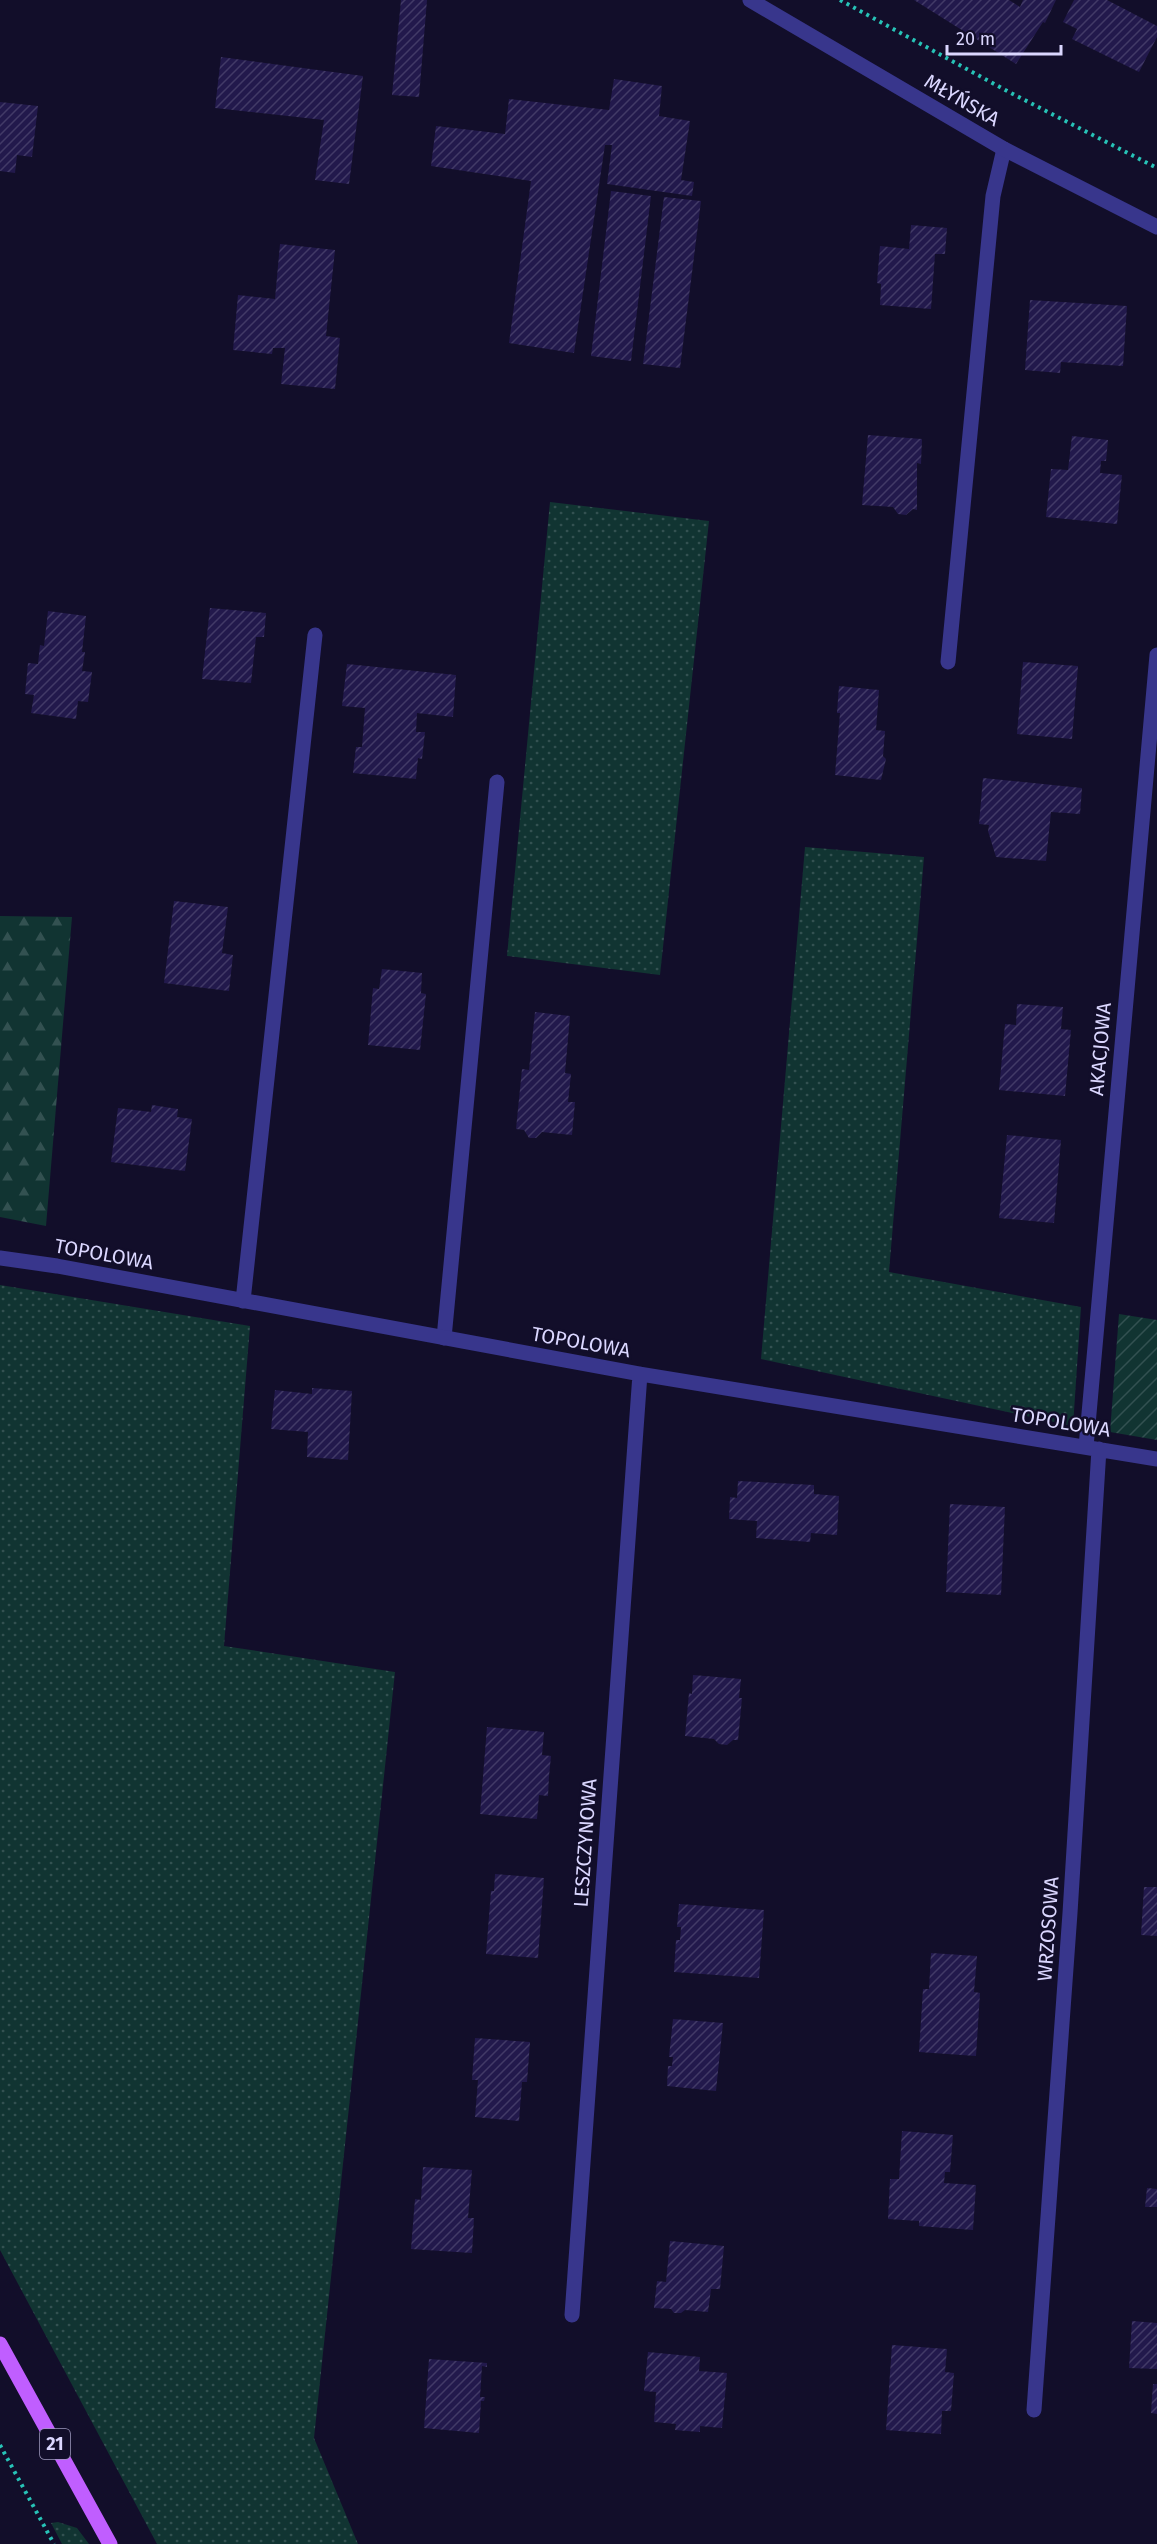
<svg xmlns="http://www.w3.org/2000/svg" width="1157" height="2544" font-family="'Fira Sans',sans-serif">
<defs>
<pattern id="grass-dots" width="8" height="8" patternUnits="userSpaceOnUse" patternTransform="scale(1.5)"><rect width="8" height="8" fill="#113432"/><path d="M2 2h.1M6 6h.1" fill="none" stroke="#335151" stroke-width="1.8" stroke-linecap="round"/></pattern>
<pattern id="forest-firs" width="22" height="20" patternUnits="userSpaceOnUse" patternTransform="scale(1.5)"><rect width="22" height="20" fill="#113432"/><path d="M5 1l3.5 6h-7zM16 11l3.5 6h-7z" fill="#335151"/></pattern>
<pattern id="garden-furrows" width="10" height="10" patternUnits="userSpaceOnUse" patternTransform="scale(1.5)"><rect width="10" height="10" fill="#113432"/><path d="M-1 1l2-2M0 10L10 0M9 11l2-2" fill="none" stroke="#335151"/></pattern>
<pattern id="building-hatch" width="6" height="6" patternUnits="userSpaceOnUse" patternTransform="scale(1.5)"><rect width="6" height="6" fill="#22194c"/><path d="M-1 1l2-2M0 6l6-6M5 7l2-2" fill="none" stroke="#423a67"/></pattern>
</defs>
<rect width="100%" height="100%" fill="#120e2a"/>
<!-- grass -->
<path fill="url(#grass-dots)" d="M550,502L709,521L660,975L507,956Z
M805,847L924,857L889,1272L1081,1307L1073,1426L761,1359Z
M0,1285L250,1326L224,1646L395,1672L314,2438L358,2544H157L0,2250Z
M58,2522L77,2528L89,2544H62L51,2523Z"/>
<!-- forest -->
<path fill="url(#forest-firs)" d="M0,916L72,917L46,1226L0,1217Z"/>
<!-- garden -->
<path fill="url(#garden-furrows)" d="M1119,1314L1157,1320V1440L1110,1432Z"/>
<!-- building -->
<path fill="url(#building-hatch)" d="M401,0H427L419,97L392,95Z
M914,0H1009L1020,7L1023,0H1056L1045,23L1043,22L1016,64Z
M1074,0H1107L1157,26V37L1139,72L1072,39L1077,29L1063,22Z
M221,57L363,76L349,184L315,180L324,120L215,108Z
M614,79L662,86L659,116L690,121L681,180L694,182L692,196L607,184L612,145H605L574,353L509,343L531,181L431,166L436,126L505,134L509,99L609,110Z
M0,102L38,106L32,157L17,155L15,173L0,171Z
M611,191L651,196L631,361L591,356Z
M664,197L701,201L680,368L643,364Z
M911,225L947,228L945,254H935L931,309L880,305L881,284L877,283L880,246L909,249Z
M280,244L335,250L326,336L340,338L335,389L281,384L285,348H273L272,354L233,350L238,295L275,299Z
M1030,300L1127,306L1123,366L1061,362L1060,373L1025,370Z
M868,435L922,439L921,464L917,463V510L913,509L906,515L898,514L893,507L862,505Z
M1072,436L1108,440L1106,461H1101L1100,473L1122,475L1117,524L1046,517L1051,469L1068,470Z
M210,608L266,613L264,637H256L251,683L202,679Z
M48,611L86,616L82,652H85L82,671L92,672L88,702L78,701L76,719L31,713L34,695L25,694L28,663L38,664L40,645L44,646Z
M1023,662L1078,666L1072,739L1017,734Z
M347,664L456,675L453,717L417,713L416,732H425L422,759L418,758L416,779L353,773L356,747H362L365,708L342,706Z
M839,686L879,690L876,730L885,731L883,756L886,759L881,780L835,775L840,713H837Z
M983,778L1082,788L1080,814L1051,812L1046,861L996,857L988,831L989,825L979,824Z
M174,901L228,907L222,953L233,955L229,991L164,983Z
M382,969L422,973L421,993L426,994L420,1050L368,1045L373,988L379,989Z
M1017,1004L1063,1007L1061,1029L1071,1030L1065,1096L999,1090L1005,1024L1016,1025Z
M535,1012L570,1016L565,1073L571,1074L568,1102H575L572,1135L542,1132L536,1138H529L524,1130L516,1129L522,1069L529,1070Z
M152,1105L178,1109L177,1117L192,1119L185,1171L111,1162L118,1108L151,1112Z
M1007,1135L1061,1140L1054,1223L999,1218Z
M312,1388L352,1391L348,1460L307,1457L308,1432L271,1429L275,1390L312,1394Z
M738,1481L814,1485V1494L839,1496L837,1535L811,1533L810,1542L756,1538L757,1521L729,1519L730,1497L737,1498Z
M950,1504L1005,1507L1001,1595L946,1592Z
M693,1675L741,1679L739,1698H742L738,1740H733L727,1745L719,1744L714,1739L685,1736L689,1693L692,1694Z
M487,1727L544,1732L542,1755L551,1756L549,1776L548,1796L539,1795L537,1819L480,1814Z
M495,1874L544,1878L538,1958L486,1954L491,1891H494Z
M1144,1887H1157V1936L1141,1935Z
M679,1904L764,1910L759,1978L674,1972L676,1940H680L681,1927H677Z
M931,1953L977,1956L974,1992L980,1993L976,2056L919,2052L923,1989H929Z
M673,2019L723,2023L716,2091L667,2086L668,2066H672L673,2057H669Z
M475,2038L530,2042L527,2082H522L519,2121L475,2117L478,2080H472Z
M902,2131L953,2135L950,2172H945L944,2183L976,2185L973,2230L919,2226V2221L888,2219L890,2179H899Z
M423,2167L472,2170L468,2218H474L472,2253L411,2249L415,2199L421,2200Z
M1147,2188L1157,2189V2207H1145Z
M670,2241L724,2246L720,2289H711L708,2312L685,2310L681,2313H674L671,2309L654,2308L657,2281L666,2282Z
M1132,2321L1157,2323V2369L1129,2368Z
M892,2345L947,2349L945,2372L954,2373L951,2411H942L941,2434L886,2430Z
M648,2352L700,2357L699,2371L727,2373L722,2428L700,2426V2432L675,2430L676,2424L654,2422L656,2392L644,2391Z
M429,2359L487,2363V2367L482,2366L480,2397H485L484,2401H481L479,2433L424,2428Z
M1153,2384H1157V2414L1151,2413Z"/>
<g fill="none" stroke-linecap="round" stroke-linejoin="round">
<!-- path -->
<path stroke="#27c3b7" stroke-width="4" stroke-dasharray="3 4.5" stroke-linecap="butt" d="M840,0L1009,92L1157,168
M0,2445L54,2544"/>
<!-- lane -->
<path stroke="#38368c" stroke-width="15" d="M948,662L993,196L1004,149
M444,1338L497,782"/>
<!-- street -->
<path stroke="#38368c" stroke-width="15" d="M750,0L1004,149L1157,227
M0,1258L57,1266L640,1374L1157,1459
M243,1301L315,635
M1086,1447L1157,655
M572,2315L640,1374
M1034,2410L1070,1913L1099,1449"/>
<!-- primary -->
<path stroke="#c05eff" stroke-width="15" d="M0,2344L110,2544"/>
</g>
<g text-anchor="middle" dominant-baseline="central" stroke-width="5" stroke-linejoin="round" paint-order="stroke">
<!-- shield labels -->
<rect fill="#120e2a" stroke="#9f9bbf" stroke-width="1.5" x="40" y="2429" width="30" height="30" rx="4.5"/>
<g font-size="18" font-weight="bold" fill="#dbd7ff">
<text x="55" y="2444">21</text>
</g>
<!-- street labels -->
<g font-size="20" fill="#dbd7ff" stroke="#120e2a">
<text transform="translate(962 100) rotate(30)">MŁYŃSKA</text>
<text transform="translate(1100 1049) rotate(-85)">AKACJOWA</text>
<text transform="translate(104 1254) rotate(10)">TOPOLOWA</text>
<text transform="translate(581 1342) rotate(10)">TOPOLOWA</text>
<text transform="translate(1061 1422) rotate(9)">TOPOLOWA</text>
<text transform="translate(585 1843) rotate(-86)">LESZCZYNOWA</text>
<text transform="translate(1048 1929) rotate(-86)">WRZOSOWA</text>
</g>
</g>
<!-- scale -->
<path d="M947 45v9h114v-9" fill="none" stroke="#dbd7ff" stroke-width="3"/>
<text x="956" y="45" font-size="18" fill="#dbd7ff" stroke="#120e2a" stroke-width="4.5" paint-order="stroke">20 m</text>
</svg>
